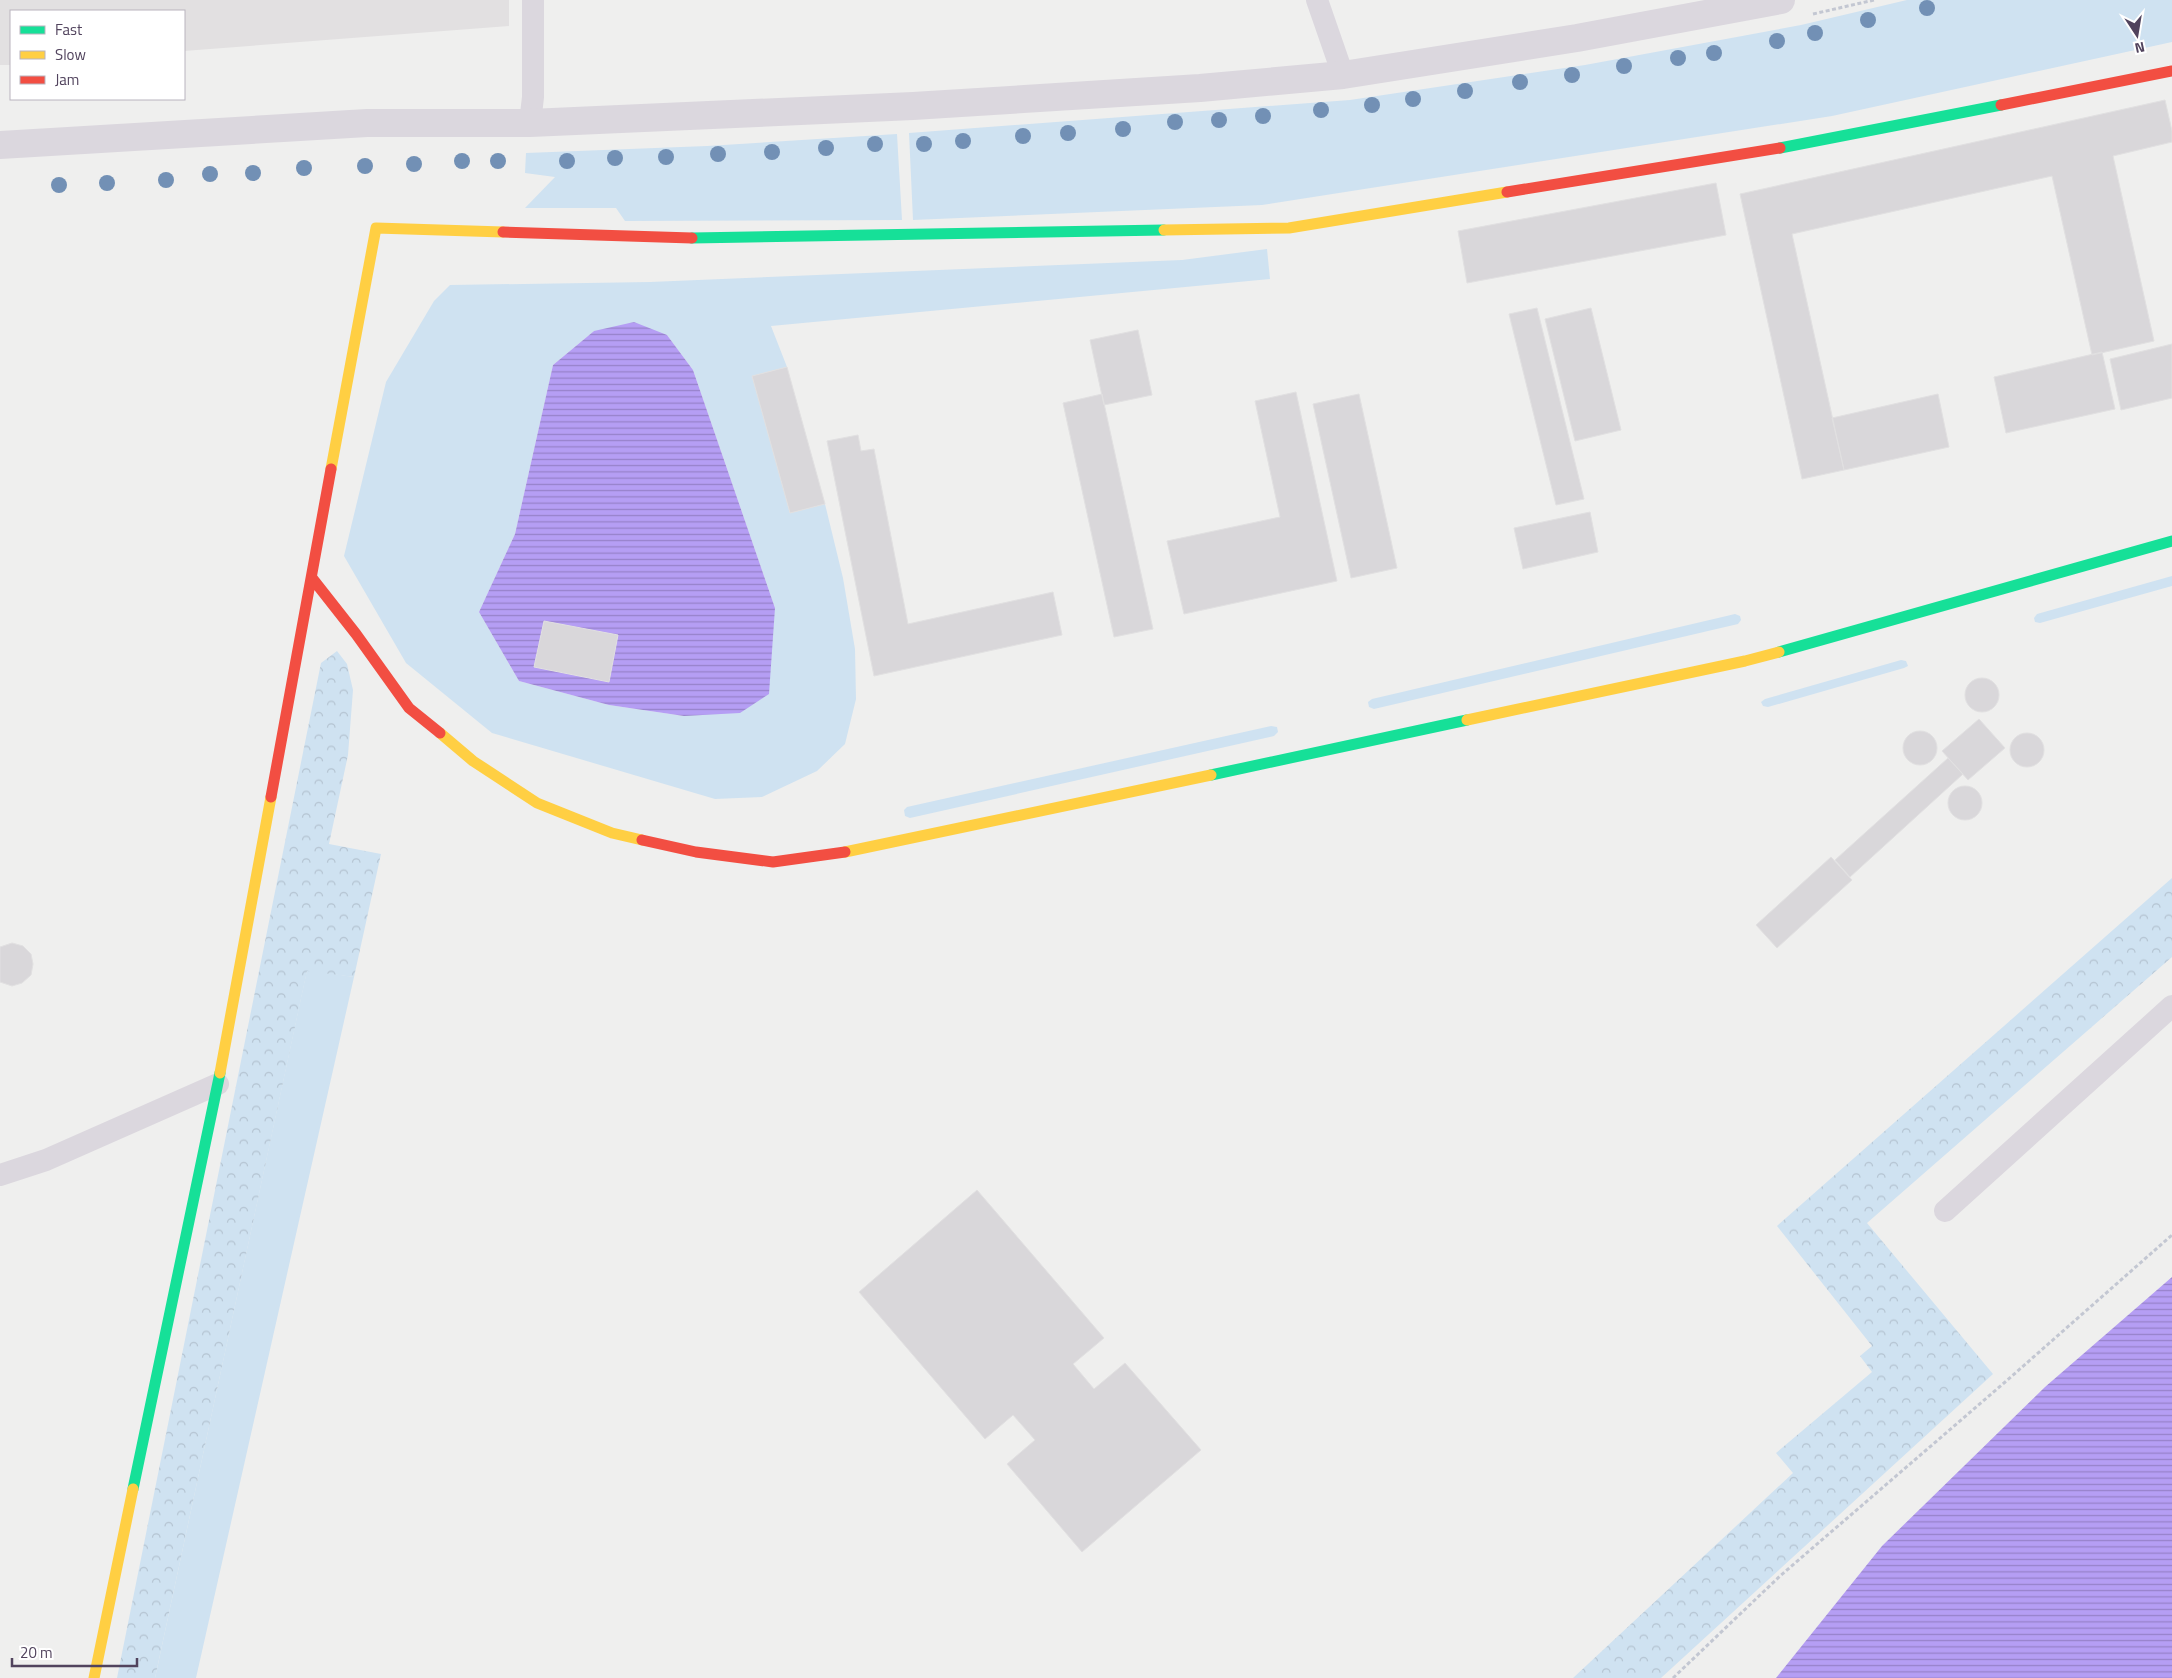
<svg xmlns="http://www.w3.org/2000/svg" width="2172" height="1678" font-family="'Titillium Web',sans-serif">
<defs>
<pattern id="forest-crowns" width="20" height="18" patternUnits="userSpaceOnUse" patternTransform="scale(1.25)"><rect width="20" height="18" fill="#cfe2f1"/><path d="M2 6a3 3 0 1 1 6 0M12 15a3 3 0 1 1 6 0" fill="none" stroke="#b4c3d1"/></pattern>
<pattern id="water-rules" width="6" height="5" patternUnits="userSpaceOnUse" patternTransform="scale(1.25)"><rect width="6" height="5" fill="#b59ef4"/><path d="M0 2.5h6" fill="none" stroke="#9682c9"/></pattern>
</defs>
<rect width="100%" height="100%" fill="#efefee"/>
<!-- education -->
<path fill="#e2e0e1" d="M0,0H509V26L184,51V11H11V65H0Z"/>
<!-- grass -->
<path fill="#cfe2f1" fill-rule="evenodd" d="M1907,0H2172V42L1832,116L1262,205L913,220L909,133L1350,100L1585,65L1801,25Z
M897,134L902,220L625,221L616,208H525L555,177L525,173L526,153L707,146Z
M1267,249L1270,279L771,326L787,367L753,376L790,513L825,504L843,578L855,649L856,699L845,744L817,771L762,797L715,799L492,733L406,663L344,556L386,382L434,301L450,285L650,282L1182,260ZM594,331L667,335L693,370L775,608L684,716L609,705L519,681L479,612L515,534L553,365Z
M2172,576V586L2040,623L2035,622L2034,618L2037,614Z
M1735,614L1740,616L1741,620L1738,624L1374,709L1369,707L1368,702L1372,699Z
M1901,660L1906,661L1908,666L1904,668L1768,707L1763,706L1761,702L1765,699Z
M1271,726L1277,727L1278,732L1274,736L910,818L905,816L904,810L907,807Z
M307,970L354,977L196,1678H155Z"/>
<!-- forest -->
<path fill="url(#forest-crowns)" d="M337,651L347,664L353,690L348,755L329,844L381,854L354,977L307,971L155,1678H117L321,663Z
M2172,878V957L1867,1223L1993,1374L1661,1678H1573L1793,1473L1776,1453L1872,1372L1860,1356L1872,1346L1777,1226Z"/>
<!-- water -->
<path fill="url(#water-rules)" d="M634,322L667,335L693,370L775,608L769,694L740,713L684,716L609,705L519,681L479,612L515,534L553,365L594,331Z
M2172,1277V1678H1776L1882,1546L2045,1387Z"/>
<!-- building -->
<path fill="#d9d7da" stroke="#e1e0e1" d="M2165,100L2172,131V142L2113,156L2154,341L2092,355L2052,176L1792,234L1844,470L1802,479L1740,194Z
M1716,183L1726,235L1467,283L1458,231Z
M1537,308L1584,499L1556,505L1509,314Z
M1591,308L1621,430L1575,441L1545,319Z
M1138,330L1152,395L1104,405L1090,340Z
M2172,344V398L2121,410L2110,359Z
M2102,352L2115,409L2006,433L1994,377Z
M787,367L825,504L790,513L752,376Z
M1296,392L1337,581L1184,614L1167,541L1280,517L1255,401Z
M1102,394L1153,629L1114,637L1063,403Z
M1359,394L1397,568L1351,578L1313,404Z
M1938,394L1949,447L1844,470L1832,418Z
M858,435L861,451L874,449L908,624L1053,592L1062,635L874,676L827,441Z
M1590,512L1598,552L1523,569L1514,528Z
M544,621L618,635L609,682L534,667Z
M1965 695a17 17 0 1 1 34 0a17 17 0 1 1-34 0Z
M1979,719L2005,748L1968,780L1942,751Z
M1903 748a17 17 0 1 1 34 0a17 17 0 1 1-34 0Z
M2010 750a17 17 0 1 1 34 0a17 17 0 1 1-34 0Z
M1948,758L1963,774L1850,877L1835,860Z
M1948 803a17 17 0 1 1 34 0a17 17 0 1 1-34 0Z
M1831,857L1852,880L1777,948L1756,925Z
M12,943L23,946L31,954L33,964L31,975L22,983L12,986L0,982V947Z
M977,1190L1104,1338L1073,1364L1094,1389L1125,1363L1201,1450L1082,1552L1007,1464L1035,1440L1013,1415L985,1439L859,1292Z"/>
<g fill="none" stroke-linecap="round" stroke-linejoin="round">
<!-- path -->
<path stroke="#c3c7d2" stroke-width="3" stroke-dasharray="4 2.5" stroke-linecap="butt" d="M1813,14L1874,0
M1673,1678L1780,1576L2004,1383L2172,1235"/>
<!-- lane -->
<path stroke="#dbd7de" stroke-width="22" d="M1317,0L1343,75
M530,123L533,97V0
M0,1175L46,1160L218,1084
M1945,1211L2172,1006"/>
<!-- street -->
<path stroke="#dbd7de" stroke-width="28" d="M0,145L367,123H530L913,106L1200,88L1343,75L1577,38L1781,0"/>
<!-- fast -->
<path stroke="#16e098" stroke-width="11" d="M1780,148L2001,105
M692,238L1164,230
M1779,652L2172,541
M1211,775L1467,720
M133,1489L220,1073"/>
<!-- slow -->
<path stroke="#ffcf43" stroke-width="11" d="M1164,230L1289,228L1507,192
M331,469L376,228L503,232
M1467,720L1745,661L1779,652
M440,733L473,761L537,803L612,833L642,840
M845,852L1211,775
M220,1073L271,797
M94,1678L133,1489"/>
<!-- jam -->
<path stroke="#f24e42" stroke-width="11" d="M2001,105L2172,71
M1507,192L1780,148
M503,232L692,238
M312,578L356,634L409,708L440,733
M271,797L331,469
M642,840L696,852L773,862L845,852"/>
</g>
<!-- trees -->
<g fill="#7290b5">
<circle cx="1927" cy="8" r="8"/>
<circle cx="1868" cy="20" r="8"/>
<circle cx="1815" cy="33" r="8"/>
<circle cx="1777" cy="41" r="8"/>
<circle cx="1714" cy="53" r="8"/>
<circle cx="1678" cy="58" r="8"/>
<circle cx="1624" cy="66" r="8"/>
<circle cx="1572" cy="75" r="8"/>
<circle cx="1520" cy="82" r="8"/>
<circle cx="1465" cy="91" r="8"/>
<circle cx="1413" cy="99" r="8"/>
<circle cx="1372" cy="105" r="8"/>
<circle cx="1321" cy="110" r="8"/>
<circle cx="1263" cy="116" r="8"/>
<circle cx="1219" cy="120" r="8"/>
<circle cx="1175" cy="122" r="8"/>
<circle cx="1123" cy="129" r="8"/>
<circle cx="1068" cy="133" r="8"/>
<circle cx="1023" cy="136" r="8"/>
<circle cx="963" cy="141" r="8"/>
<circle cx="875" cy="144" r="8"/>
<circle cx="924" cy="144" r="8"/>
<circle cx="826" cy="148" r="8"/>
<circle cx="772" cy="152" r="8"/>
<circle cx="718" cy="154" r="8"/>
<circle cx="666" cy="157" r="8"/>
<circle cx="615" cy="158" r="8"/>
<circle cx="462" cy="161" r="8"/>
<circle cx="498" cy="161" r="8"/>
<circle cx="567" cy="161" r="8"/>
<circle cx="414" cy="164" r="8"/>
<circle cx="365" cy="166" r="8"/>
<circle cx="304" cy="168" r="8"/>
<circle cx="253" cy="173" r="8"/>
<circle cx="210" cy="174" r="8"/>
<circle cx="166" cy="180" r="8"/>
<circle cx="107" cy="183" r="8"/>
<circle cx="59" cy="185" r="8"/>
</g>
<!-- legend -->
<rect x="10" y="10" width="175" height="90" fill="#ffffff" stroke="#b9b4be"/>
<rect x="20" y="26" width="25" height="8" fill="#16e098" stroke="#b9b4be"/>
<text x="55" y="35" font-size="15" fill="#51435d">Fast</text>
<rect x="20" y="51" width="25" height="8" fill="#ffcf43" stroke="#b9b4be"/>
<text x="55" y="60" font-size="15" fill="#51435d">Slow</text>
<rect x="20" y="76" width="25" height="8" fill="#f24e42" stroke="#b9b4be"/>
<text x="55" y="85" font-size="15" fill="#51435d">Jam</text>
<!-- north arrow -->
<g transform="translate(2137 35) rotate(168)" stroke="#ffffff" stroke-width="4" paint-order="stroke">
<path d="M0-4L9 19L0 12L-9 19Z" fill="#51435d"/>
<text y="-8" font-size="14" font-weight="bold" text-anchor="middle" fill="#51435d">N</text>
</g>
<!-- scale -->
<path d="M12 1658v8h125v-8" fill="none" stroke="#51435d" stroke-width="2.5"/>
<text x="20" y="1658" font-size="15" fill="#51435d" stroke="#ffffff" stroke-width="4" paint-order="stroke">20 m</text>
</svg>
